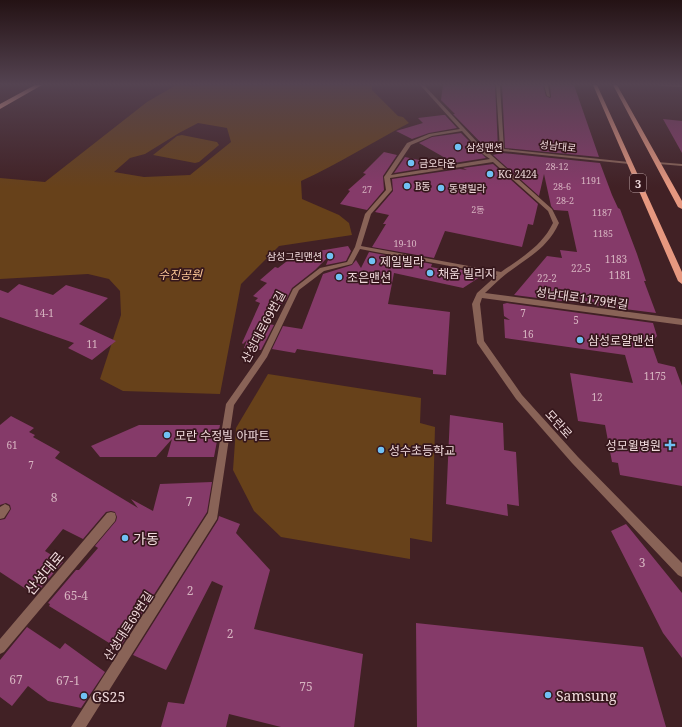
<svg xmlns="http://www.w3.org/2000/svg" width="682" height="727" font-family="'Noto Serif','Noto Sans KR',serif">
<rect width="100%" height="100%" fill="#412125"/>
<!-- green -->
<path fill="#67411a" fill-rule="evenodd" d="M176,85C184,85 195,88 202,85H372V90L398,116L403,117L409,123C373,142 338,164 301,181L302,199L339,215L349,223L352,235L279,246L241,284L220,394L123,391L100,379L121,315L120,291L109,279L88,274L0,279V178L45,182L147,102ZM198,123L227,128L231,142L190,175L144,177L114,172L130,158L145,154L179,133Z
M182,135L217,142L219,145L199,162L195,163L153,155L177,136Z
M268,374L421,398L420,423L435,427L432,542L410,538V559L281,537L254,511L233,470L236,428Z"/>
<!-- building -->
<path fill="#853a69" d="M443,85H495L498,148L487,149L453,114H455L441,100Z
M502,85H543L546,96L550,98L551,97L550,85H574L599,157L505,148Z
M443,115H445L457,128L429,133L412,139L396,131L423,123L418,118Z
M663,119L682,121V153Z
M461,133L486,158L454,163L419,143L432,137Z
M384,152L397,155L383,176L384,190L367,210L340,204L350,191L348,190L366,174L363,173Z
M502,153L600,163L612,195L618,208L620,209L637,254L646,281H644L656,313L514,295L547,256L562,258L560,250L577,252L568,211L554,210L551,206L544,174L539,196L493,155Z
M405,157L443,165L394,173Z
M493,164L538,204L533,225L528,224L522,247L445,231L434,258L372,247L386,224H383L389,215L375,212L393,191L392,179L460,169L467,170L463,168Z
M348,246L351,251L346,261L326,265L330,255L315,270L292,288L286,300L263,323L274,325L261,350L244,348L247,340L243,344L242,343L260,303L255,301L258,298L253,296L267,283L260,280L275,267L278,268L295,255Z
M369,252L432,264L431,267L457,272L458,269L471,272L480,277L463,288L394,273L388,304L450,312L446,375L433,374V370L297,349L295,353L272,349L283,326L302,329L323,274L352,265L356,260L361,268Z
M19,284L53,295L66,285L108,298L79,324L116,341L92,360L68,348L74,343L0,317V290L8,293Z
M507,303L653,323L657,336L651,343L658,363L675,367L682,386V486L620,475L618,463L612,462L605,425L578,421L570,373L633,383L625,355L505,338L504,319L510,320L504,316L503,304Z
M450,415L503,423L504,450L516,452L519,506L507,504L508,516L446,504Z
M11,416L34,428L29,432L35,435L33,437L60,452L55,458L138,508L131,499L153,511L160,484L212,482L207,512L119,649L49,606L50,604L48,603L76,570H79L98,548L95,546L116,521L117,517L115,512L111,511L106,512L83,539L63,529L45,551L63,562L35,595L0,572V520L5,519L11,509L10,505L6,503L0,505V425Z
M139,425H220L214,457H167L172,439L156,457H100L91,446Z
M219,516L240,524L236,533L270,570L254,629L363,654L354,727H281L229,714L226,727H161L168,702L184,704L223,586L212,581L166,670L133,655L218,520Z
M626,524L682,593V658L663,633L611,531Z
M416,623L643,647L666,727H417Z
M27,627L60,649L65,643L105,672L81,708L48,701L28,686L12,706L0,697V660Z"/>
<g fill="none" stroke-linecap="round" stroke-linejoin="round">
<!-- minor -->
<path fill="#896357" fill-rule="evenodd" d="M420,85H424L478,143L487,151L500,149L496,85H500L504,149L629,162L631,163L629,164L502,151L490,154L552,209L559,223C547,249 527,258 506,274C498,280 492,287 485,293L682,319V325L482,298L480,304L484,341L522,395L578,457L682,563V577L678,575L572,463L516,399L477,343L472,304L477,293L497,275L360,249L352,264L324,271L299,290L267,357L234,405L217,519L86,727H71L208,513L226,404L261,354L293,289L320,268L347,262L355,247L365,214L386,190L384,177L407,143L429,134L460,129ZM462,131L483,154L490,159L391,175L411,145L432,136ZM493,162L548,211L553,223C542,246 521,258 501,272L361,246L371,214L392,190L390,178Z
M544,85H548L550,97L547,96Z
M659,85H682V87L661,86Z
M657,162L682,164V166L659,164H657Z
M5,504L9,506L10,509L4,518L0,519V507Z
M111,512L115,513L116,517L115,521L4,652L0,654V639L107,513Z"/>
<!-- primary -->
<path fill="#e69880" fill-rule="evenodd" d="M593,85H597L682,272V284L678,281Z
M613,85H617L682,201V209L678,207Z"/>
<!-- motorway -->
<path fill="#ffb39c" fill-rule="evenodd" d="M35,85H42L0,109V104Z"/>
</g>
<!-- sky -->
<linearGradient id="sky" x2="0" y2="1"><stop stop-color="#241214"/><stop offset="0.45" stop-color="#544351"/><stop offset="1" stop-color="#544351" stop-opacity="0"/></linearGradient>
<rect width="682" height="187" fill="url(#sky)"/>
<!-- markers -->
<g fill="#70c1f4" stroke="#36171c" stroke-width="1.5">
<circle cx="458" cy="147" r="4"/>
<circle cx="411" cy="163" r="4"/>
<circle cx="490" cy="174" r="4"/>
<circle cx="407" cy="186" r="4"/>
<circle cx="441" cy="188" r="4"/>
<circle cx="330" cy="256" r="4"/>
<circle cx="372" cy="261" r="4"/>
<circle cx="430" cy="273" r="4"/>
<circle cx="339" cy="277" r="4"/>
<circle cx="580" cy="340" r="4"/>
<circle cx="167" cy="435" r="4"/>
<path d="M668 439h4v4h4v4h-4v4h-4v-4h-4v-4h4z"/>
<circle cx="381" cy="450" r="4"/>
<circle cx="125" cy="538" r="4"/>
<circle cx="548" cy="695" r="4"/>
<circle cx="84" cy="696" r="4"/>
</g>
<g text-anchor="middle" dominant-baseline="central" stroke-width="3.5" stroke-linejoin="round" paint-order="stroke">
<!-- far-number labels -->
<g font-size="9" fill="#d6b3c0">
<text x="557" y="166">28-12</text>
<text x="591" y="180">1191</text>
<text x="562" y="186">28-6</text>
<text x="367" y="189">27</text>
<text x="565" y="200">28-2</text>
<text x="478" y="209">2동</text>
<text x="602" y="212">1187</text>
<text x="603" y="233">1185</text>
<text x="405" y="243">19-10</text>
</g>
<!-- far-street labels -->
<g font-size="10" fill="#f1dbdd" stroke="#36171c">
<text transform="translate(558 146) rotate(6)">성남대로</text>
</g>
<!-- far-poi labels -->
<g font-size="10" fill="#f1dbdd" stroke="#36171c" text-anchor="start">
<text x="466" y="147">삼성맨션</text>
<text x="419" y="163">금오타운</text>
<text x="498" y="174">KG 2424</text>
<text x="415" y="186">B동</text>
<text x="449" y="188">동명빌라</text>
<text x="322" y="256" text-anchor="end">삼성그린맨션</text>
</g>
<!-- number labels -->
<g font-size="10" fill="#d6b3c0">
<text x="616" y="259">1183</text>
<text x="581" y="268">22-5</text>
<text x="620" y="275">1181</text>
<text x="547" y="278">22-2</text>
<text x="44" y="313">14-1</text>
<text x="523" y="313">7</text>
<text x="576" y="320">5</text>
<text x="528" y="334">16</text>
<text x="92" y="344">11</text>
<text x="655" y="376">1175</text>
<text x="597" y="397">12</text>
<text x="12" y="445">61</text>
<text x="31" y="465">7</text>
</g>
<!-- shield labels -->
<rect fill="#36171c" stroke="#b9a0a3" stroke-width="1" x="630" y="174" width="16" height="18" rx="3"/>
<g font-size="11" font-weight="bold" fill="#f1dbdd">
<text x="638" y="183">3</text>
</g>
<!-- poi labels -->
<g font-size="12" fill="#f1dbdd" stroke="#36171c" text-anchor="start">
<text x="380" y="261">제일빌라</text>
<text x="438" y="273">채움 빌리지</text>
<text x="347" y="277">조은맨션</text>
<text x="588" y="340">삼성로얄맨션</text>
<text x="175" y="435">모란 수정빌 아파트</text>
<text x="661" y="445" text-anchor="end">성모윌병원</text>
<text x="389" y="450">성수초등학교</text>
</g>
<!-- park labels -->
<g font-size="12" font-style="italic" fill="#fec997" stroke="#36171c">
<text x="180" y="274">수진공원</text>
</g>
<!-- street labels -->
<g font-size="12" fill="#f1dbdd" stroke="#36171c">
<text transform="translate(582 298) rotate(8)">성남대로1179번길</text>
<text transform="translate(263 327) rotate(-62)">산성대로69번길</text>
<text transform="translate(559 424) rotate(48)">모란로</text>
<text transform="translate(128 626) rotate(-57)">산성대로69번길</text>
</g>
<!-- near-number labels -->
<g font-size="12" fill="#d6b3c0">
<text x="54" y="497">8</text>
<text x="189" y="501">7</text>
<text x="642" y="562">3</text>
<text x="190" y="590">2</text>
<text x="76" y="595">65-4</text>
<text x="230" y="633">2</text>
<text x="16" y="679">67</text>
<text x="68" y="680">67-1</text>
<text x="306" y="686">75</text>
</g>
<!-- near-poi labels -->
<g font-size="14" fill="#f1dbdd" stroke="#36171c" text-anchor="start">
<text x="133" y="538">가동</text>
<text x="556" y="695">Samsung</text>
<text x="92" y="696">GS25</text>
</g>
<!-- near-street labels -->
<g font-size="14" fill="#f1dbdd" stroke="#36171c">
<text transform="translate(44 573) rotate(-50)">산성대로</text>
</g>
</g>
</svg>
